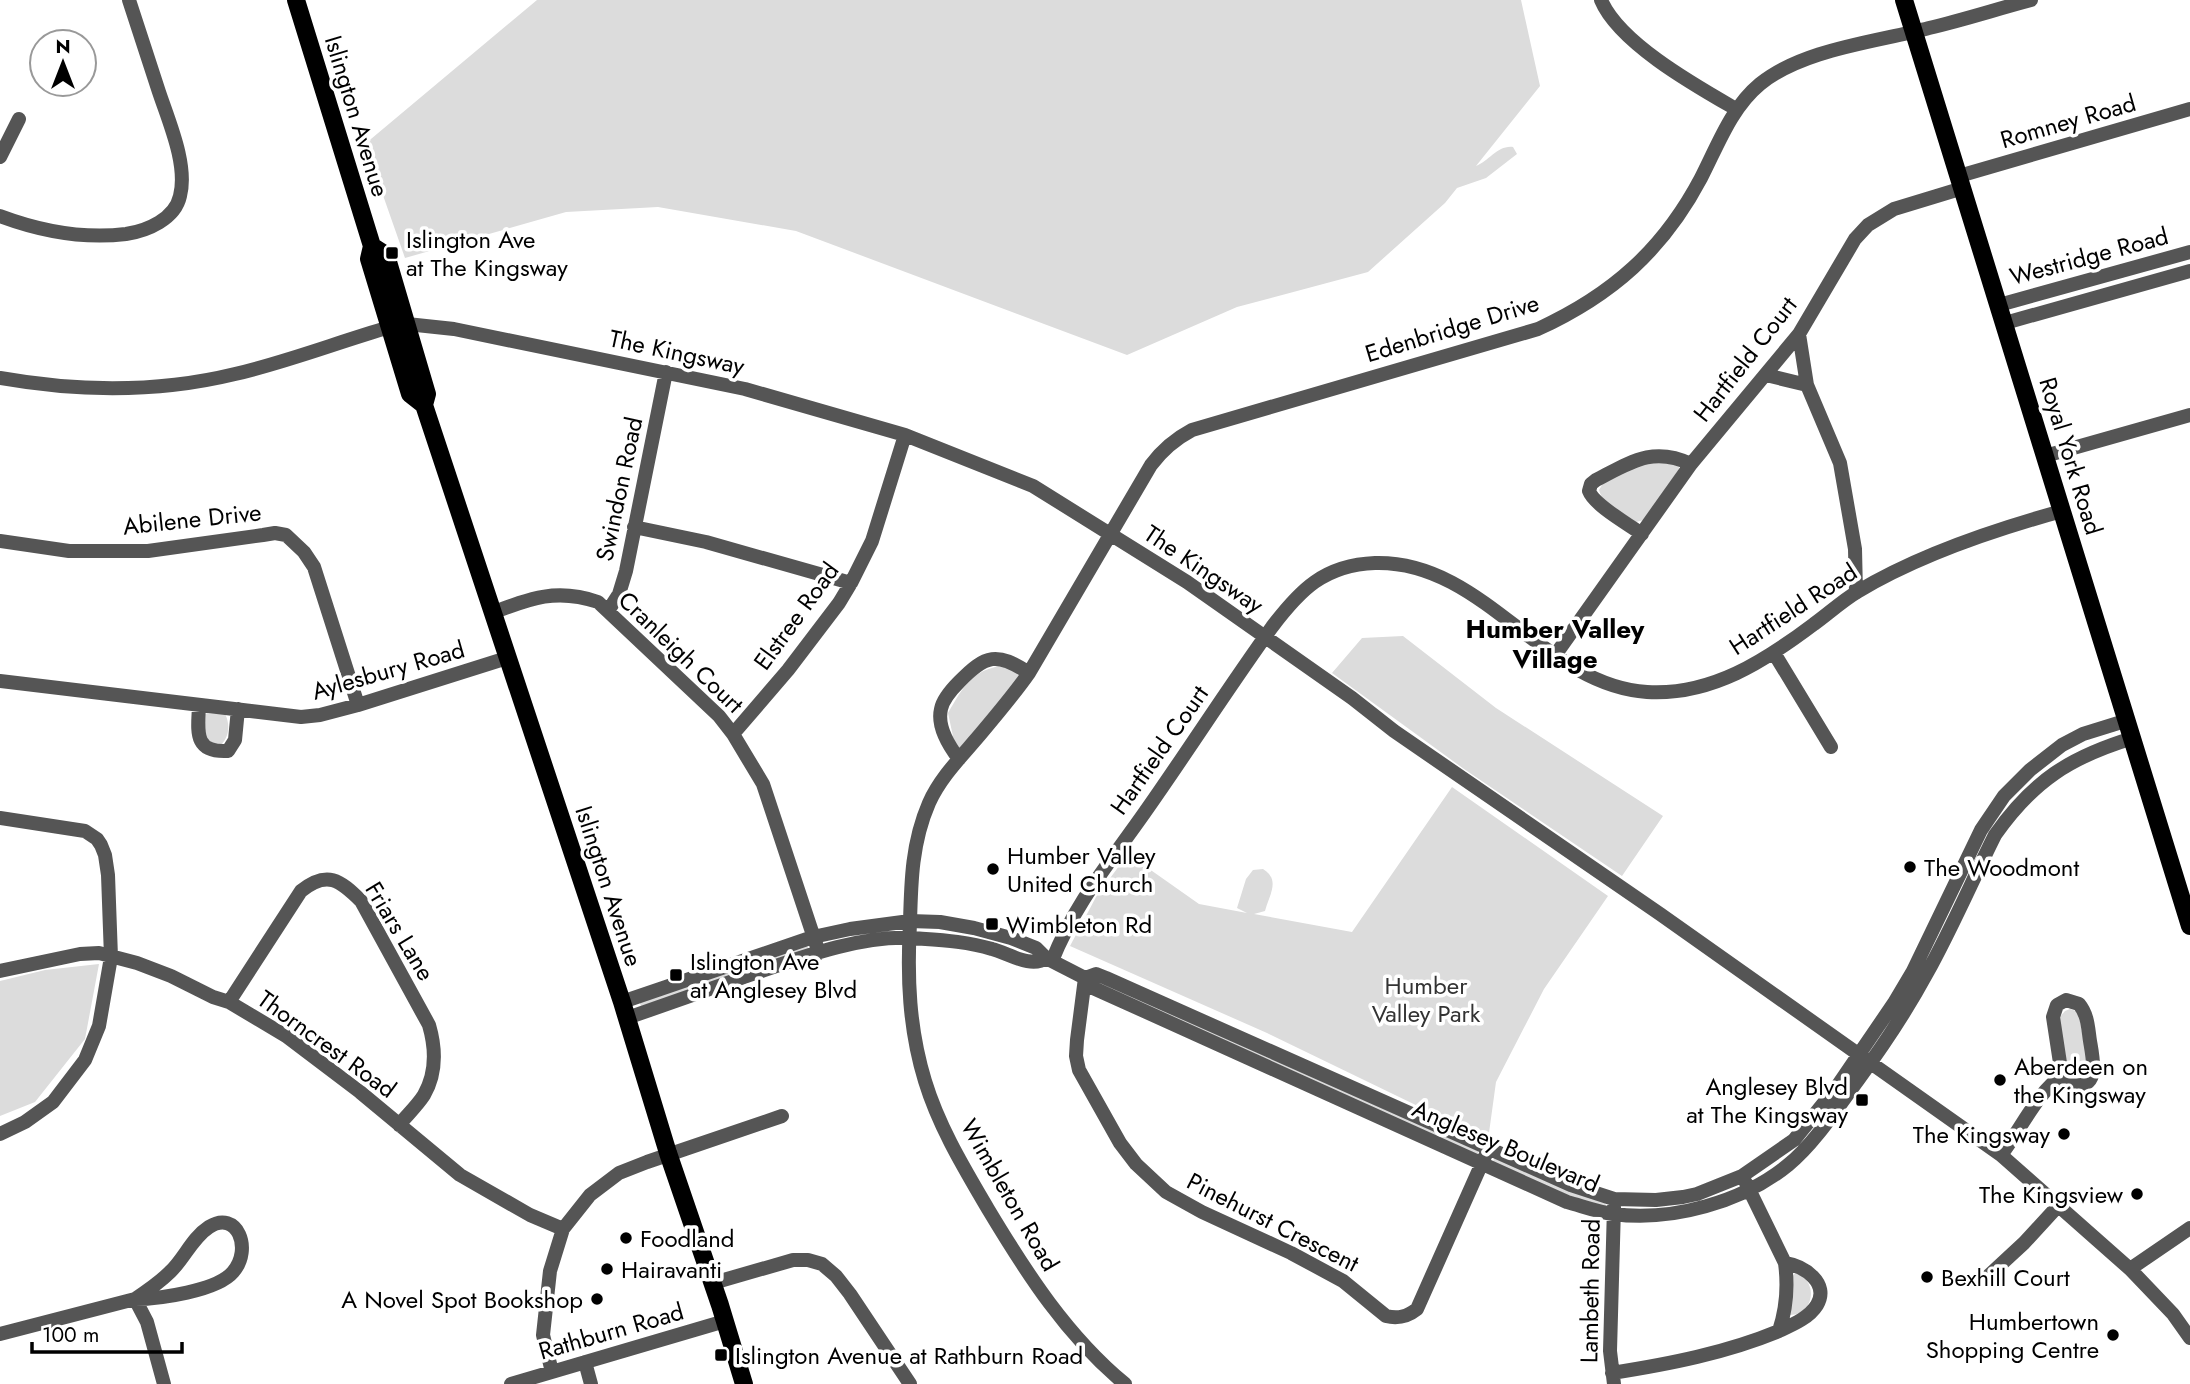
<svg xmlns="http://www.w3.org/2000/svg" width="2190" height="1384" font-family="Jost,sans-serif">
<rect width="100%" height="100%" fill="#fff"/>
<!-- green -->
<path fill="#dcdcdc" d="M537,0H1521L1540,86L1476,166C1489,161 1498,145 1513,147L1517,154L1486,178L1457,188L1445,203L1368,272L1237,307L1127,355L796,231L658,207L566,212L405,258L365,144Z
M1648,461L1679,464V469L1644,520L1636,522C1624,512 1603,506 1599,490L1605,480Z
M1403,636L1496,708L1663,816L1622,876L1464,769L1332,673L1362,638Z
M1005,665L1021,676L960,748L954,741L948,713C964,686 971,670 1005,665Z
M213,710L225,714C231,725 229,740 218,747L201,734L204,715Z
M1452,787L1608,896L1544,989L1496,1082L1488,1140L1267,1033L1070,946L1096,897L1128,854L1199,904L1247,913L1237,908L1246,879L1253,870L1263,869C1281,880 1269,895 1265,911L1254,914L1352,932Z
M806,945L809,949L713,983L641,1006L639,1001Z
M99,964L85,1039L35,1102L0,1116V981L45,970Z
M1093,978L1478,1151V1154L1476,1155L1097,986Z
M2070,1009L2076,1011L2079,1016L2089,1067L2087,1074L2076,1078L2071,1077L2069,1073L2058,1019L2065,1011Z
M1494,1158L1605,1202L1606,1206L1585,1203L1493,1162Z
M1795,1273C1820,1280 1814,1317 1788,1315L1792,1277Z"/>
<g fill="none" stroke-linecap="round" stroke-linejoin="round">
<!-- minor -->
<path stroke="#555" stroke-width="14" d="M1601,0C1619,43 1696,86 1736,109
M0,157L19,119
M1959,176L2190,109
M0,216C40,231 84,239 126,234C147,231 175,219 180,196C188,165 169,122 159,92C149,61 139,31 129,0
M1999,305L2190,252
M2005,323L2190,271
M1799,334L1807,385
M1766,375L1807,385L1840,463L1855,549L1856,593
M0,378C79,392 157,393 235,374C287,362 338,342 390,327L407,324L454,329L745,389L905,435L1033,486L1187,582L1352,698L1394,731L1660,914L2001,1155L2130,1269L2173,1314L2190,1338
M2045,456L2190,415
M634,527L706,542L851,583
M1642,534C1628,524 1594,505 1589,491L1591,484L1596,480C1631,462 1653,446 1691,464
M0,541L69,551H148L263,535L275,533L286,535L304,552L314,567L358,705
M608,611L619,594L626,571L666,372
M492,613C531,598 557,588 598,602L719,716L733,734L763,784L819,953
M1774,653L1831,747
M1556,654L1691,464L1799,334L1855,239L1868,225L1894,209L1963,188
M0,681L301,717L320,715L358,705L507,658
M199,705C198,731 193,753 228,751L235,740L238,709
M733,734L788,670L839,603L851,583L872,541L905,435
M959,759C949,746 937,726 941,709C943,699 952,689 959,682C986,654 997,652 1029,673
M0,818L85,831L97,839L101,845L105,855L108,875L111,957L99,1026L85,1060L53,1102L25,1122L0,1134
M1052,961C1075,903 1110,862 1145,812C1188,751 1228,688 1272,627C1300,590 1324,565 1375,563C1484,560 1542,685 1647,692C1711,696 1765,661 1814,624C1828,614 1842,601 1857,592C1918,555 1993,530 2062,511
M0,971L80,954L99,953L137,963L171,976L213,997L229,1002L286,1036L360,1092L460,1175L530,1215L563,1229
M1085,978L1096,974L1106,978L1571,1185L1614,1199L1656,1200L1683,1197L1697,1194L1742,1176L1794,1140L1836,1088L1894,1003L1913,971L1981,830L2004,796L2030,770L2062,745L2083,734L2128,720
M1085,978L1077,1040L1076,1056L1079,1070L1120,1143L1136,1164L1166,1192L1202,1212L1291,1253L1343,1281L1386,1316C1398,1319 1407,1317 1417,1309L1486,1154
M2066,1000L2079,1004C2088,1015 2088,1028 2090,1041C2093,1059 2101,1092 2070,1084L2062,1076L2053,1017L2057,1005Z
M229,1002L301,891C327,870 340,880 361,901L429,1025C436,1049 436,1074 424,1095C417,1106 407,1115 399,1125
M622,1002L813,937L850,929L910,921L940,922L974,928L1011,938L1036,948L1046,958L1085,978L1091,987L1567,1202C1582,1206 1598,1212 1613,1214C1671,1222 1743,1202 1788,1165C1814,1144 1838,1107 1858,1080C1883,1046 1907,1010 1927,973C1952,928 1972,881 1995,835C2033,781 2070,757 2133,738
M627,1018C667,1004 707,990 747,976C797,959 859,935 912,938C939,940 966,941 992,949C1008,953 1031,969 1046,958
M2001,1155C2019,1132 2039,1090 2062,1076
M2130,1269L2190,1228
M1984,1280L2024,1243L2058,1206
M713,1283L793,1260H808L822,1264L836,1276L850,1294L910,1384
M135,1299L147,1322L164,1384
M1779,1331C1792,1325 1809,1318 1817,1305C1830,1283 1804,1266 1785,1263
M0,1334L135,1299C159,1299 217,1291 233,1272C253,1249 237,1209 209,1227C192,1238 184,1259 170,1272C160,1282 147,1291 135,1299
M585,1362L591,1384
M552,1372L543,1335L550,1271L563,1229L590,1195L619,1173L647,1162L782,1116
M1612,1373C1669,1364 1726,1353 1779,1331C1786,1310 1788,1285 1785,1263L1746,1183
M511,1384L725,1321
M1125,1384C1067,1336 1027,1274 988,1209C964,1168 939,1127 925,1081C909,1029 907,977 910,923C911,881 912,842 929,803C941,776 964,754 983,731C999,712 1015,693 1029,673L1151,465C1163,449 1175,439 1192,430L1538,329C1612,295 1663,250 1701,178C1718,145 1731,108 1760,84C1803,49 1876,42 1929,28C1963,20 1997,9 2031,0
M1614,1384L1610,1351L1614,1207"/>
<!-- major -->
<path stroke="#000" stroke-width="18" d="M296,0L372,246L369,259L410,394L424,405L622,1002L668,1153L720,1305L744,1384
M1904,0L2190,926
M372,246L386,255L427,394L424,405"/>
</g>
<!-- markers -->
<g fill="#000" stroke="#fff" stroke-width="2.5">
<rect x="385" y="246" width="14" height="14" rx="3.5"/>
<circle cx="1910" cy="867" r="7"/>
<circle cx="993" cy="869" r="7"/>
<rect x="985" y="917" width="14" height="14" rx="3.5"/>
<rect x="669" y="968" width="14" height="14" rx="3.5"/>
<circle cx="2000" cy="1080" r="7"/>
<rect x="1855" y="1093" width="14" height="14" rx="3.5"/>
<circle cx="2064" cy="1134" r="7"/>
<circle cx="2137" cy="1194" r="7"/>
<circle cx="626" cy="1238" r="7"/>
<circle cx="607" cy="1269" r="7"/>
<circle cx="1927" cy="1277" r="7"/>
<circle cx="597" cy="1299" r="7"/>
<circle cx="2113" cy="1335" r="7"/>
<rect x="714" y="1348" width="14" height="14" rx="3.5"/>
</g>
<g text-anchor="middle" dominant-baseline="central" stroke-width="7" stroke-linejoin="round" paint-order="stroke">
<!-- street labels -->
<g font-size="24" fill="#000" stroke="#fff">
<text transform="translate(357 116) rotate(73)">Islington Avenue</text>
<text transform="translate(2068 121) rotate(-16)">Romney Road</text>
<text transform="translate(2089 256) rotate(-15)">Westridge Road</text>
<text transform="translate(1452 328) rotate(-17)">Edenbridge Drive</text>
<text transform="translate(677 352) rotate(12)">The Kingsway</text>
<text transform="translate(1745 359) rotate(-52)">Hartfield Court</text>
<text transform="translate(2071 456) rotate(73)">Royal York Road</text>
<text transform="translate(619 489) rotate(-78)">Swindon Road</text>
<text transform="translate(192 519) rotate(-6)">Abilene Drive</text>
<text transform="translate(1204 569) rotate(34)">The Kingsway</text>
<text transform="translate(1793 609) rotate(-33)">Hartfield Road</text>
<text transform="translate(796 616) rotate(-54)">Elstree Road</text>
<text transform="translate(681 652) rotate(44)">Cranleigh Court</text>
<text transform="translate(388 670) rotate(-16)">Aylesbury Road</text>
<text transform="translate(1159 750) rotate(-55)">Hartfield Court</text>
<text transform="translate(609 886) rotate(72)">Islington Avenue</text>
<text transform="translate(400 931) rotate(59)">Friars Lane</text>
<text transform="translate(327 1044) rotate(36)">Thorncrest Road</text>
<text transform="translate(1506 1146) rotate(23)">Anglesey Boulevard</text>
<text transform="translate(1010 1195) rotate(60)">Wimbleton Road</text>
<text transform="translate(1273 1222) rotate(27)">Pinehurst Crescent</text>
<text transform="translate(1590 1291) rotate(-89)">Lambeth Road</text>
<text transform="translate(611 1331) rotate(-16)">Rathburn Road</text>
</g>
<!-- poi labels -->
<g font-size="24" fill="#000" stroke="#fff" text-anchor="start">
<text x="406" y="239">Islington Ave<tspan x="406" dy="28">at The Kingsway</tspan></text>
<text x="1007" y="855">Humber Valley<tspan x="1007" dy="28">United Church</tspan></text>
<text x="1924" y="867">The Woodmont</text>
<text x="1006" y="924">Wimbleton Rd</text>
<text x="690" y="961">Islington Ave<tspan x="690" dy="28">at Anglesey Blvd</tspan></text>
<text x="2014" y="1066">Aberdeen on<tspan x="2014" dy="28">the Kingsway</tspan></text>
<text x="1848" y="1086" text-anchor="end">Anglesey Blvd<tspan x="1848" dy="28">at The Kingsway</tspan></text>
<text x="2050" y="1134" text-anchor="end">The Kingsway</text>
<text x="2123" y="1194" text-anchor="end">The Kingsview</text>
<text x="640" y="1238">Foodland</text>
<text x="621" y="1269">Hairavanti</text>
<text x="1941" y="1277">Bexhill Court</text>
<text x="583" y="1299" text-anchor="end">A Novel Spot Bookshop</text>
<text x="2099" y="1321" text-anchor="end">Humbertown<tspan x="2099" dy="28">Shopping Centre</tspan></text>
<text x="735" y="1355">Islington Avenue at Rathburn Road</text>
</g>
<!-- park labels -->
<g font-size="24" fill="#333" stroke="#fff">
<text x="1426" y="985">Humber<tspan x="1426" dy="28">Valley Park</tspan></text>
</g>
<!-- neighbourhood labels -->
<g font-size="26" font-weight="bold" fill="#000" stroke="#fff">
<text x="1555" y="629">Humber Valley<tspan x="1555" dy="30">Village</tspan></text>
</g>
</g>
<!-- north arrow -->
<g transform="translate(63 63)"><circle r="33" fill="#ffffff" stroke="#999999" stroke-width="2"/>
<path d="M0-5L12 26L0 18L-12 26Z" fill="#000000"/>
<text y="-10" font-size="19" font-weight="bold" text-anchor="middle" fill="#000000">N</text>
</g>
<!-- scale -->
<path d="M32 1342v10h150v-10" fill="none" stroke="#000000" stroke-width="3.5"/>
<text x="42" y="1342" font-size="21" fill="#000000" stroke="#ffffff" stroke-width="5" paint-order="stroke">100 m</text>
</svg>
